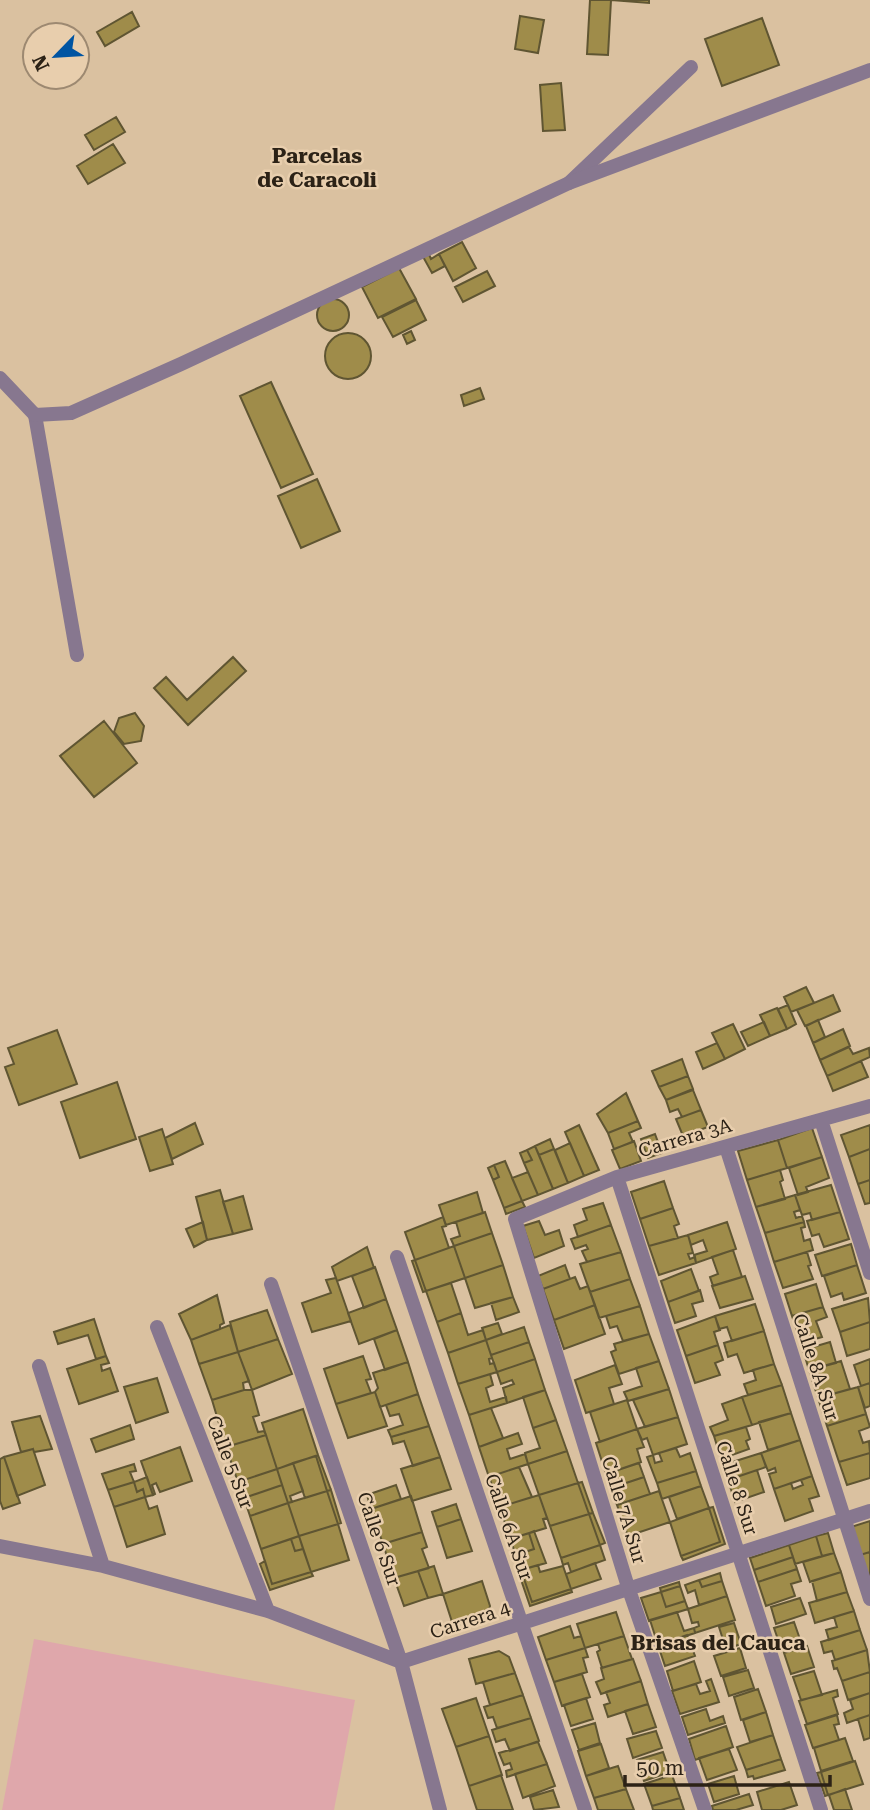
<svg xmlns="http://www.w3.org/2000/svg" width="870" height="1810" font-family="'Roboto Serif',serif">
<rect width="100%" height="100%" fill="#dac1a0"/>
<!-- green -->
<path fill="#dfa7ab" d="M34,1639L355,1700L334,1810H2Z"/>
<!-- building -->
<path fill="#9f8c4a" stroke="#5f5532" stroke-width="2" d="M590,0H649V3L611,0L608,55L587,54Z
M132,12L139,26L105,46L97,32Z
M520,16L544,20L538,53L515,49Z
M762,18L779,65L722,86L705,39Z
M561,83L565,130L543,131L540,85Z
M116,117L125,132L94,150L85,135Z
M113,144L125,163L88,184L77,166Z
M462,242L476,268L453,281L439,254Z
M427,250L431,259L439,254L445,266L432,273L421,253Z
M399,268L416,299L378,318L362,287Z
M487,271L495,286L463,302L455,287Z
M317 315a16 16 0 1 1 32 0a16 16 0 1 1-32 0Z
M416,300L426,320L393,337L382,317Z
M411,331L415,340L407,344L403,335Z
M325 356a23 23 0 1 1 46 0a23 23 0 1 1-46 0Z
M271,382L313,474L281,488L240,396Z
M480,388L484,399L464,406L461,395Z
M317,479L340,531L301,548L278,496Z
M233,657L246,671L188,725L154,688L166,677L187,700Z
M135,713L144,726L141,741L124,744L114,732L119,718Z
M104,721L137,763L94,797L60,756Z
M806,987L814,1003L791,1012L784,997Z
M833,995L840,1011L805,1026L797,1010Z
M788,1005L796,1024L787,1029L778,1009Z
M777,1008L787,1029L770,1036L760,1015Z
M818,1020L825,1037L813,1043L806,1026Z
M764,1022L770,1036L748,1046L741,1032Z
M733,1024L745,1049L725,1059L712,1033Z
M843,1029L850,1046L820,1060L813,1043Z
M57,1030L77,1084L19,1105L5,1067L14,1064L8,1048Z
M717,1043L725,1059L703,1069L696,1052Z
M849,1047L853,1054L869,1048L870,1057L827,1076L820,1060Z
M682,1059L688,1076L659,1087L652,1071Z
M861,1061L868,1077L833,1091L827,1076Z
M688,1076L693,1089L666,1100L659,1087Z
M117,1082L136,1139L80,1158L61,1102Z
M693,1090L701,1110L682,1117L678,1109L670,1112L666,1100Z
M626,1093L638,1121L608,1133L597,1114Z
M701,1110L708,1127L683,1136L676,1119Z
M638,1121L641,1128L629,1133L633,1142L614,1149L608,1133Z
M195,1123L203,1144L172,1159L165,1138Z
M579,1125L599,1170L584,1176L565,1132Z
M870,1125V1149L849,1157L841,1135Z
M812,1128L822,1157L787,1168L778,1140Z
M162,1129L173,1164L150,1171L139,1137Z
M655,1134L662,1153L648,1158L641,1139Z
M550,1139L554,1149L539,1155L535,1146Z
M778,1140L787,1168L747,1180L738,1151Z
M634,1141L641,1161L620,1169L612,1150Z
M570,1143L584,1176L568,1183L555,1150Z
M535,1146L553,1189L538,1195L524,1163L532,1160L527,1150Z
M554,1149L568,1183L553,1189L539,1155Z
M870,1149V1180L858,1184L849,1157Z
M527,1150L532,1160L524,1163L520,1153Z
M822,1157L829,1178L806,1187L808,1192L798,1195L789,1168Z
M505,1161L522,1201L504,1208L493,1180L499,1177L494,1165Z
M494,1165L499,1177L493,1180L488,1168Z
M780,1170L783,1180L780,1182L785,1199L756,1207L747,1180Z
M528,1172L538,1195L522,1201L512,1178Z
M870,1180V1203L865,1204L858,1184Z
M664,1181L673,1208L640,1219L631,1192Z
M831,1185L840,1212L812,1220L810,1213L802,1215L795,1195Z
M220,1190L233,1234L207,1240L196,1197Z
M477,1192L483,1213L446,1225L439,1205Z
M795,1195L800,1210L794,1212L796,1218L802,1216L804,1222L765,1233L756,1207Z
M243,1196L252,1229L233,1234L223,1202Z
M522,1201L525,1207L506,1214L504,1208Z
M603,1203L611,1225L578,1237L574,1225L587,1220L583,1209Z
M673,1208L679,1224L674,1226L678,1238L649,1246L640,1219Z
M485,1212L492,1233L454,1246L451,1239L460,1236L456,1222Z
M840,1212L849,1239L824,1247L819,1234L812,1236L807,1221Z
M443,1217L446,1226L442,1227L449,1248L415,1260L405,1232Z
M539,1221L545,1235L559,1230L564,1246L534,1258L523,1226Z
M203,1222L207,1240L194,1247L186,1229Z
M727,1222L736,1249L696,1263L694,1255L707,1251L703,1240L691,1245L688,1235Z
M804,1222L805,1227L801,1228L804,1241L810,1239L813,1250L774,1262L765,1233Z
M611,1225L621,1252L587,1262L582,1251L588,1249L586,1245L575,1249L571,1239Z
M492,1233L503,1265L465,1278L454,1246Z
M688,1235L693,1253L688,1254L690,1259L695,1257L696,1263L659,1275L649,1246Z
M851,1244L857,1265L822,1276L815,1255Z
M454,1246L465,1278L426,1291L415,1260Z
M367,1247L374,1268L337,1281L332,1267Z
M733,1250L742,1277L713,1286L710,1277L718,1274L712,1257Z
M621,1252L630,1279L590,1292L580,1264Z
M807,1252L811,1265L808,1266L813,1279L783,1288L774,1262Z
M415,1260L426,1291L423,1292L412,1261Z
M503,1265L513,1297L475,1308L465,1278Z
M565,1265L570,1279L543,1289L538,1276Z
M857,1265L866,1293L844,1300L842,1293L831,1297L824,1276Z
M375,1267L386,1299L364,1308L352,1276Z
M691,1269L699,1291L668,1302L661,1281Z
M745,1276L753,1299L720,1308L712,1286Z
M575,1277L580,1289L588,1286L595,1305L554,1320L543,1289Z
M336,1278L351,1321L312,1332L302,1303L331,1293L326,1280Z
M630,1279L640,1306L599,1318L590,1292Z
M451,1283L461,1313L437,1322L426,1291Z
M816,1284L823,1307L792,1316L785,1294Z
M700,1290L703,1301L692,1304L696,1316L675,1323L668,1302Z
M217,1295L224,1323L220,1325V1329L191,1340L179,1314Z
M513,1297L519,1312L496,1320L491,1303Z
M868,1298L870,1322L840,1332L832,1309Z
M386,1299L397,1330L359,1344L348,1313Z
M755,1304L764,1331L732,1341L727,1327L719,1329L715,1316Z
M595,1305L605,1334L564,1349L554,1320Z
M640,1306L649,1334L623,1341L617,1326L610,1328L606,1316Z
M823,1307L827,1317L816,1321L822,1337L801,1343L792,1316Z
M267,1310L278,1339L238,1352L230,1322Z
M461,1313L468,1335L483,1330L486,1340L448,1353L437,1322Z
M715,1316L720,1330L714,1332L718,1345L686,1356L677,1330Z
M94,1319L106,1356L96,1359L88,1335L58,1344L54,1332Z
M870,1322V1349L847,1356L840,1332Z
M498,1323L502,1334L486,1340L482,1328Z
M230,1325L238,1352L199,1364L191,1340Z
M524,1327L529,1342L491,1355L486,1340Z
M397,1330L408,1362L385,1370L374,1339Z
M764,1331L774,1364L744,1373L737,1354L728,1357L724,1343Z
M649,1334L659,1361L619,1374L611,1352L616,1350L614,1344Z
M278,1339L292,1374L252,1390L238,1352Z
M486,1340L492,1358L489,1359L490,1364L494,1363L497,1372L458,1384L448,1353Z
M529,1342L535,1359L497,1372L491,1355Z
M830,1342L836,1363L809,1370L803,1350Z
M718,1345L723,1360L715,1363L720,1375L695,1383L686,1356Z
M238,1352L249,1381L243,1383L244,1390L212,1400L199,1364Z
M106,1356L109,1363L101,1365L102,1371L110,1368L118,1391L79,1404L67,1369Z
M363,1356L371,1379L366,1380L371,1393L336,1404L324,1369Z
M535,1359L545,1390L507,1403L503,1388L514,1384L512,1380L501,1384L497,1372Z
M870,1359V1383L861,1386L854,1365Z
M659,1361L669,1389L628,1401L624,1392L642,1386L636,1368Z
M841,1361L850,1389L818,1398L809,1370Z
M408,1362L418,1394L380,1407L375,1392L378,1388L373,1373Z
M774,1364L782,1385L748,1395L744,1384L756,1380L753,1370Z
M615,1365L622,1384L609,1388L614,1404L586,1413L575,1380Z
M490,1374L493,1385L486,1388L490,1402L506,1397L507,1403L469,1415L458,1384Z
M157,1378L168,1412L136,1423L124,1387Z
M870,1383V1406L865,1408L858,1387Z
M782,1385L791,1413L752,1425L742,1397Z
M858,1387L866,1414L827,1426L818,1398Z
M669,1389L678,1417L645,1427L633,1400Z
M244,1390H252L259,1415L253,1417L258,1432L264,1431L266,1435L226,1447L212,1400Z
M545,1390L556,1420L533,1428L523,1397Z
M375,1392L387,1426L348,1438L336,1404Z
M418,1394L429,1426L391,1437L388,1430L403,1425L399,1414L390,1416L386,1405Z
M742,1397L752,1425L714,1436L710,1427L728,1420L722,1404Z
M627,1400L637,1429L600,1442L590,1412Z
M491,1408L503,1438L479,1447L469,1415Z
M303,1409L318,1455L277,1469L262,1423Z
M791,1413L800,1440L768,1450L759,1422Z
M866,1414L870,1427L859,1431L863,1443L869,1441L870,1453L839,1462L827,1426Z
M40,1416L52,1449L34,1452L33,1449L21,1452L12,1422Z
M678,1417L687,1444L653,1455L647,1438L642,1440L637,1429Z
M556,1420L567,1451L528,1464L525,1453L540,1448L533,1428Z
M130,1425L134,1439L96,1452L91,1439Z
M429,1426L440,1457L413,1466L404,1441L393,1444L391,1437Z
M746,1427L750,1439L746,1441L749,1449L721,1459L714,1436Z
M637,1429L644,1447L637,1449L641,1462L606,1474L596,1443Z
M518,1433L522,1444L507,1449L510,1459L525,1454L528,1464L489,1477L479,1447Z
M266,1435L277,1469L238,1482L226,1447Z
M800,1440L812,1476L774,1489L769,1474L776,1472L775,1468L768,1471L761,1453Z
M180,1447L192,1481L160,1492L156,1483L152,1485L155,1494L153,1495L141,1461Z
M676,1448L680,1457L690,1453L696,1471L657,1483L647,1457L653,1455L655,1463L662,1461L659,1453Z
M33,1449L45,1485L17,1496L4,1457Z
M567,1451L578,1483L539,1495L528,1464Z
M761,1453L766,1467L728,1480L723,1465Z
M870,1453V1478L847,1485L839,1462Z
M318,1455L331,1490L327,1491L316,1456Z
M316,1456L327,1491L305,1498L293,1463Z
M4,1457L20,1503L3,1509L0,1501V1459Z
M440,1457L451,1489L412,1501L401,1469Z
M293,1463L303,1491L290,1496L292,1502L288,1503L277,1469Z
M639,1463L644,1477L611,1488L606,1474Z
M134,1464L136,1471L130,1472L134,1482L108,1490L102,1474Z
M519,1467L532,1497L500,1507L489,1477Z
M277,1469L282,1485L244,1498L238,1482Z
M757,1470L764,1492L735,1502L728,1480Z
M696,1471L701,1486L662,1499L657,1483Z
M812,1476L819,1496L809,1499L813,1511L785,1521L774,1489L791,1483L793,1489L803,1485L801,1480Z
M147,1477L153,1495L145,1497L143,1489L137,1492L134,1482Z
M644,1477L650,1494L617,1505L611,1488Z
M134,1482L137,1492L143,1489L145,1497L114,1507L108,1490Z
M582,1482L593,1513L589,1514L578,1483Z
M578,1483L589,1514L550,1526L539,1495Z
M282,1485L288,1503L250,1516L244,1498Z
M396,1485L401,1499L371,1509L367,1495Z
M701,1486L709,1508L677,1519L669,1497Z
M331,1490L341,1523L338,1524L327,1491Z
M327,1491L338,1524L299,1536L288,1503Z
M659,1491L670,1522L628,1536L617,1505Z
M539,1495L547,1518L543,1519L546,1528L510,1539L500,1507Z
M411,1496L422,1532L383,1544L371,1509Z
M145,1497L149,1509L157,1506L165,1534L127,1547L114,1507Z
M288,1503L299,1536L261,1549L250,1516Z
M456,1504L461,1519L437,1527L432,1512Z
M713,1507L725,1544L683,1560L681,1556L720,1542L709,1508Z
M709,1508L720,1542L681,1556L670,1522Z
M593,1513L605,1543L600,1545L589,1514Z
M589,1514L600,1545L561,1558L550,1526Z
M461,1519L472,1551L447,1558L437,1527Z
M870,1521V1552L860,1555L851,1527Z
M338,1524L349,1560L311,1572L299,1536Z
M534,1531L546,1563L521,1570L516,1555L534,1549L529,1533Z
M422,1532L427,1547L422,1549L429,1568L394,1578L383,1544Z
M529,1533L534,1549L516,1555L510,1539Z
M828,1533L834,1553L822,1556L816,1536Z
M299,1536L303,1549L295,1551L291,1539Z
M816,1536L822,1556L795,1564L789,1545Z
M291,1539L295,1551L303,1549L311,1572L272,1584L261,1549Z
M600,1545L605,1560L571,1572L568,1563L563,1565L561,1558Z
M789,1545L793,1557L754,1570L750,1558Z
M870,1552V1581L860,1555Z
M834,1553L841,1572L810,1582L803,1562Z
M793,1557L797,1569L758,1582L754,1570Z
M265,1561L272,1584L311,1572L313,1576L270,1590L260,1564Z
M595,1563L601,1579L571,1589L566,1574Z
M538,1565L540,1572L563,1566L571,1589L532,1602L521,1570Z
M434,1566L443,1594L428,1598L418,1571Z
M797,1569L801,1581L791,1584L795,1596L766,1606L758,1582Z
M521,1570L532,1602L571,1589L572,1592L530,1606L518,1571Z
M418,1571L428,1598L404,1606L394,1578Z
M841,1572L847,1592L817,1601L812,1581Z
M720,1573L722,1581L702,1587L699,1580Z
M699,1580L702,1587L722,1581L727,1596L699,1605L695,1590L688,1593L685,1585Z
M482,1581L490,1606L488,1613L453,1625L443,1594Z
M679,1582L680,1586L661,1592L660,1588Z
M680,1586L685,1601L666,1607L661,1592Z
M661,1592L666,1607L685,1601L688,1609L649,1621L641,1598Z
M847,1592L854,1611L815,1623L809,1603Z
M727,1596L735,1620L695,1633L694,1628L699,1626L698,1622L692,1623L688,1609Z
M800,1598L806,1614L776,1624L771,1607Z
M854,1611L860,1630L829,1640L826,1630L837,1627L834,1617Z
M616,1612L624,1636L585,1648L577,1624Z
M677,1612L684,1631L694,1628L695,1633L658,1645L650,1620Z
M794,1622L802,1645L782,1651L774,1628Z
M734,1623L741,1644L726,1649L719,1627Z
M570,1626L574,1638L581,1636L585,1648L546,1660L538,1637Z
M860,1630L867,1650L835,1660L832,1651L824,1653L821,1642Z
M687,1635L695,1656L665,1666L658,1645Z
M624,1636L632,1659L602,1668L597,1652L600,1650L598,1644Z
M807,1646L814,1667L791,1674L784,1653Z
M585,1648L588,1657L583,1658L587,1672L554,1682L546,1660Z
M740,1648L746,1668L721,1676L714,1656Z
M867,1650L870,1672L842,1681L837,1668L834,1669L832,1661Z
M499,1651L509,1657L515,1673L476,1684L469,1659Z
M633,1659L641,1681L601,1694L596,1682L604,1679L601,1668Z
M694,1661L701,1682L673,1691L667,1671Z
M748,1670L754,1688L729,1696L723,1677Z
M814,1671L822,1695L801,1700L793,1677Z
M870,1672V1693L848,1700L842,1681Z
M515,1673L523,1695L490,1705L483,1682Z
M582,1674L590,1697L562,1706L554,1682Z
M711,1679L719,1702L680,1714L672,1691L696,1684L700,1694L710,1691L706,1681Z
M641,1681L648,1704L608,1717L604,1705L610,1703L606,1692Z
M758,1689L766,1712L741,1720L734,1697Z
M837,1690L838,1696L833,1698L838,1714L807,1724L799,1701Z
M870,1693V1715L847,1723L844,1713L853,1709L850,1700Z
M523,1695L531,1718L497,1728L493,1717L488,1718L484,1707Z
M476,1698L489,1736L456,1747L442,1709Z
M586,1698L593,1719L571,1726L564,1705Z
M648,1704L656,1727L633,1734L625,1711Z
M706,1709L710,1721L723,1716L725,1723L688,1735L682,1717Z
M766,1712L773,1735L750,1742L743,1720Z
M837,1715L839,1724L834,1725L839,1740L813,1748L805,1725Z
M870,1715V1738L864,1740L858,1719Z
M531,1718L539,1741L510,1751L505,1739L496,1742L492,1730Z
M595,1723L600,1743L579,1750L572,1730Z
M726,1726L733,1747L695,1760L689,1739Z
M656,1731L662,1748L633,1758L627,1739Z
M773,1735L781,1759L746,1770L737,1747Z
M489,1736L502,1775L469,1786L456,1747Z
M845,1738L853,1761L821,1771L814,1748Z
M538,1742L547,1764L507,1777L506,1771L512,1769L510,1763L504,1765L499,1753Z
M601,1744L609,1768L586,1776L578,1751Z
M729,1749L737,1770L707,1780L699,1758Z
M663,1752L670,1772L644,1781L637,1760Z
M781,1759L785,1770L754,1779L753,1776L748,1777L746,1770Z
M855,1761L863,1784L828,1795L821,1772Z
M547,1764L555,1786L523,1798L515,1774Z
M618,1766L626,1789L594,1798L586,1776Z
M821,1772L828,1795L825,1796L817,1773Z
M501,1775L513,1810H477L469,1786Z
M672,1775L680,1798L652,1806L644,1784Z
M734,1776L739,1794L714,1802L708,1784Z
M789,1782L797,1805L781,1810H762L757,1792Z
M626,1789L634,1810H598L594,1798Z
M845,1789L852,1810H834L829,1795Z
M553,1790L559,1807L534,1810L530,1797Z
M749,1794L753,1805L736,1810H713L712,1806Z
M680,1798L684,1810H653L652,1806Z"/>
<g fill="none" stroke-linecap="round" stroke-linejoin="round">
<!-- lane -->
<path stroke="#87778f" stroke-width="14" d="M569,183L691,67
M35,415L77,655"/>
<!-- street -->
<path stroke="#87778f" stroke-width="14" d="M0,378L35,415L71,413L181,364L569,183L870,70
M821,1120L870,1273
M726,1147L870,1599
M617,1177L821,1810
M397,1257L585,1810
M271,1284L401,1662L440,1810
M157,1327L268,1611
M39,1366L103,1566
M0,1546L103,1566L268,1611L401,1662L870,1511
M705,1810L628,1587L515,1219L617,1177L870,1106"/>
</g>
<g text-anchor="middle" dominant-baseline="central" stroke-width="5" stroke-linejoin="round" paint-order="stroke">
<!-- street labels -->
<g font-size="19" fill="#2c2216" stroke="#e8cead">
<text transform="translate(685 1138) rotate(-16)">Carrera 3A</text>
<text transform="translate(816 1367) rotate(72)">Calle 8A Sur</text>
<text transform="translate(230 1462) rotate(69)">Calle 5 Sur</text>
<text transform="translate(737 1488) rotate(72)">Calle 8 Sur</text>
<text transform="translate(624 1510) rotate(73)">Calle 7A Sur</text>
<text transform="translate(509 1527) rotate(71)">Calle 6A Sur</text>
<text transform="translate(379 1539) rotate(71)">Calle 6 Sur</text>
<text transform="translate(470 1620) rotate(-18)">Carrera 4</text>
</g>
<!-- neighbourhood labels -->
<g font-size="21" font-weight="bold" fill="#2c2216" stroke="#e8cead">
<text x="317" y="156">Parcelas<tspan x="317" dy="24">de Caracoli</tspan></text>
<text x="718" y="1643">Brisas del Cauca</text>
</g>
</g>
<!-- north arrow -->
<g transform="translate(56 56) rotate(245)"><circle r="33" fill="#e8cead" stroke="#9d8971" stroke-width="2"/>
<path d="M0-5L12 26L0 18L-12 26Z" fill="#0054a2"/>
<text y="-10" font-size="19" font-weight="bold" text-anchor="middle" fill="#2c2216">N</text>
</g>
<!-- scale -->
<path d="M625 1775v10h205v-10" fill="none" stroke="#2c2216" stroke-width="3.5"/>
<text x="636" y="1775" font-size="21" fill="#2c2216" stroke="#e8cead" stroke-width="5" paint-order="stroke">50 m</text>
</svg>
